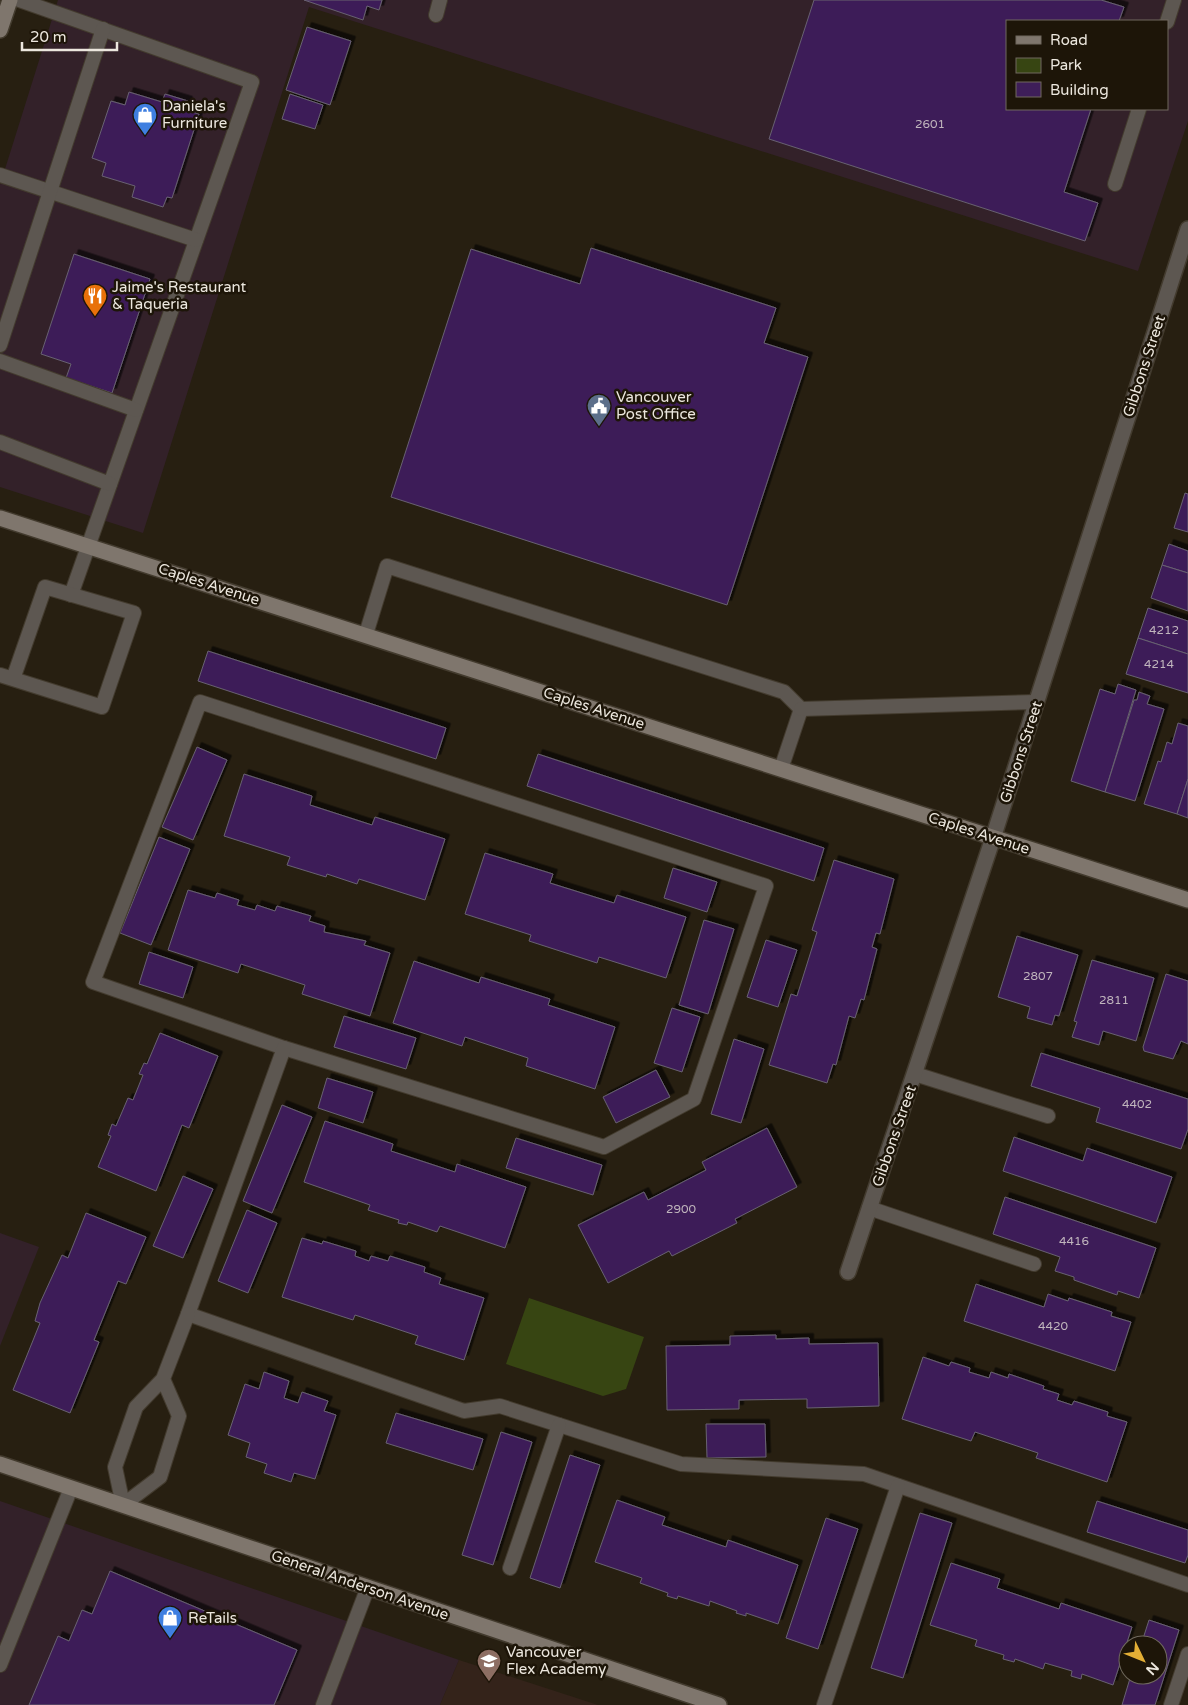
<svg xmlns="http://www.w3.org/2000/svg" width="1188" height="1705" font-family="'Varela Round',sans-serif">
<defs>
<filter id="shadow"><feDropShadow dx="4.5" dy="-4.5" stdDeviation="0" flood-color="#0009"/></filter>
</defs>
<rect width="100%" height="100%" fill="#271f11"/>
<!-- commercial -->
<g fill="#332129" fill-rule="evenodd">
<path d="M58,0H1188V121L1138,271L309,7L143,533L0,487V185ZM1007,21H1167V109H1007Z"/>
<polygon points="0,1233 39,1247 0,1346"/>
<polygon points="0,1501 459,1660 440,1705 0,1705"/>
</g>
<!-- education -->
<polygon fill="#34231a" points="459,1660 598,1705 440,1705"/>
<!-- green -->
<polygon fill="#374512" points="529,1298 644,1337 626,1389 603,1396 506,1364"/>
<!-- building -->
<g fill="#3e1e59" stroke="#686171" filter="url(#shadow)">
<polygon points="304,0 382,0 379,10 367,6 363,20"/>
<polygon points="814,0 1101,0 1124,7 1119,21 1007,21 1007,109 1091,109 1064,192 1098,203 1085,241 769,139"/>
<polygon points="307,27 351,41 330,105 286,90"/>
<polygon points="129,92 162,102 165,94 188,101 185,110 199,114 172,198 167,197 163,207 132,197 135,186 102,176 106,163 92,158 111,101 125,105"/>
<polygon points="290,94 323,105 315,129 282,119"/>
<polygon points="591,248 776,308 764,343 808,357 727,605 391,497 471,249 580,284"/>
<polygon points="74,254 150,279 112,393 66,378 71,364 41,354"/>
<polygon points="1185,493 1188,494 1188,532 1174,528"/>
<polygon points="1169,544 1188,551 1188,573 1162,565"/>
<polygon points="1162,565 1188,573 1188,611 1151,598"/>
<polygon points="1148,608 1188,621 1188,654 1138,638"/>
<polygon points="1138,638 1188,654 1188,693 1126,674"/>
<polygon points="208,651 446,728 436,759 198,681"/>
<polygon points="1118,684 1136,690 1105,792 1071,781 1100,689 1115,694"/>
<polygon points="1139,692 1150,696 1147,704 1164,709 1135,801 1105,792 1134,700 1137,700"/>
<polygon points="1178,723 1188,726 1188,779 1177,814 1144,804 1158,761 1161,762 1167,742 1172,744"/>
<polygon points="197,747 227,760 193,840 162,827"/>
<polygon points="538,754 824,848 814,881 527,786"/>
<polygon points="244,774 312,796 310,805 372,825 375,817 445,839 425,900 359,879 357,884 327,874 326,877 287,865 290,857 224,836"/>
<polygon points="1188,779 1188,818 1177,814"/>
<polygon points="159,837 190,849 151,945 120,933"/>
<polygon points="485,853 553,874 550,883 614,903 617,895 686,917 666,978 599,957 597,963 529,941 531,935 465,914"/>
<polygon points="834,860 894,879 880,934 876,933 872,947 877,949 864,1000 861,999 855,1018 849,1016 836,1065 833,1064 827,1083 769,1065 791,994 797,996 817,932 812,930"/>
<polygon points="673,868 717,882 707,912 664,898"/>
<polygon points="188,890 215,898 217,893 239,900 237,905 255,910 257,905 275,911 277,906 311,916 309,921 325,926 324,932 366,941 364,945 390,953 370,1016 302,994 305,985 241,964 238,973 168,950"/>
<polygon points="704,920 734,929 708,1014 679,1005"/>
<polygon points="1017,936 1078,955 1059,1016 1055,1015 1052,1025 1027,1018 1030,1007 998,997"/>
<polygon points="766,940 797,950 778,1007 747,997"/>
<polygon points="149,952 193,967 183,998 139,984"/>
<polygon points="1092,960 1154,978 1136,1041 1103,1031 1099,1045 1072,1037 1077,1022 1074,1021"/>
<polygon points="414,961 479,983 481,977 550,999 548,1005 615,1027 595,1089 526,1066 528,1058 465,1037 462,1046 393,1023"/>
<polygon points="1166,974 1188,981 1188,1044 1181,1041 1173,1059 1144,1051 1143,1047"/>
<polygon points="672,1008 700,1017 682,1072 654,1063"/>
<polygon points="344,1016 416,1038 406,1069 334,1047"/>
<polygon points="160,1033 218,1056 189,1128 182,1125 156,1191 98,1167 111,1136 108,1135 112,1124 116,1126 128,1098 133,1100 143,1075 139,1074 144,1063 147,1064"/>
<polygon points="734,1039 764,1049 741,1123 711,1114"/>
<polygon points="1041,1053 1188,1099 1188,1129 1181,1149 1096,1122 1100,1108 1031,1086"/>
<polygon points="656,1070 670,1097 616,1123 603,1097"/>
<polygon points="327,1078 373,1092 363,1123 318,1108"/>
<polygon points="282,1105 312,1117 272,1213 243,1201"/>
<polygon points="325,1121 393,1144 391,1151 455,1172 457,1164 526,1187 505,1248 440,1226 437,1232 408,1222 407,1225 398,1223 399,1220 368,1210 370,1205 304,1182"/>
<polygon points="767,1128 797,1187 735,1219 737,1223 672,1256 669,1251 608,1283 578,1225 644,1192 648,1200 706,1170 702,1162"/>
<polygon points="1014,1137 1083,1161 1087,1148 1172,1177 1156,1223 1003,1171"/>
<polygon points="516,1138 602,1165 593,1195 506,1168"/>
<polygon points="183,1176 213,1189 183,1258 153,1246"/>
<polygon points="1005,1197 1156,1248 1139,1298 1118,1291 1117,1295 1074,1280 1074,1277 1055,1271 1060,1257 993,1234"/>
<polygon points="247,1210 277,1223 248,1293 218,1281"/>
<polygon points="86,1213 146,1237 126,1284 118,1281 94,1340 99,1342 70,1413 13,1390 40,1323 35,1321 40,1303 62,1255 68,1258"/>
<polygon points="302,1238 322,1244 323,1241 356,1251 355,1256 369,1261 371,1256 388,1261 390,1256 425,1267 424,1272 441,1278 439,1284 484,1298 464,1360 415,1344 418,1336 355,1315 353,1320 282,1297"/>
<polygon points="976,1284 1044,1307 1048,1294 1068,1301 1069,1298 1112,1312 1111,1316 1131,1322 1115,1371 964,1321"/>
<polygon points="776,1335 776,1339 809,1338 809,1344 878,1343 879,1406 807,1408 807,1399 739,1400 739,1409 667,1410 666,1346 730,1345 730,1336"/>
<polygon points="923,1357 949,1366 951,1362 970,1368 969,1372 989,1378 991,1372 1008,1378 1009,1374 1044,1386 1043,1389 1059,1394 1057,1400 1072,1405 1074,1401 1108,1412 1107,1416 1127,1422 1107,1482 1036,1458 1038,1453 975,1432 971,1441 902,1419"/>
<polygon points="264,1372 289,1381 284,1398 298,1403 302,1392 328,1401 324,1411 336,1415 315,1479 294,1473 291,1482 264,1473 267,1464 246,1457 250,1443 228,1435 245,1384 259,1389"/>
<polygon points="396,1413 483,1439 473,1470 386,1443"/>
<polygon points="706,1424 765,1424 766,1457 707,1458"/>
<polygon points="501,1432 532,1442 493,1565 462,1555"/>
<polygon points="570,1455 600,1465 560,1588 530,1578"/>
<polygon points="617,1500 665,1517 662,1525 726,1547 728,1540 798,1565 778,1624 746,1613 746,1616 736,1613 737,1611 710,1601 709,1606 678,1596 677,1599 667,1596 668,1593 640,1583 642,1578 595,1562"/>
<polygon points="1097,1501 1188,1530 1188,1555 1185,1563 1087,1532"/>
<polygon points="920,1513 952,1523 903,1678 871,1668"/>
<polygon points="826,1518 858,1529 818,1649 786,1638"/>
<polygon points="951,1563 1000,1579 997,1588 1059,1609 1061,1603 1132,1627 1113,1685 1082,1674 1081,1679 1071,1676 1072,1671 1045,1663 1043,1669 1015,1659 1014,1662 1003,1659 1004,1655 975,1646 977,1640 930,1625"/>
<polygon points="110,1571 297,1650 274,1705 29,1705 58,1636 69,1641 82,1610 92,1614"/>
<polygon points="1149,1620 1179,1630 1155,1705 1122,1705 1131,1675 1158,1675 1158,1645 1141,1645"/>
</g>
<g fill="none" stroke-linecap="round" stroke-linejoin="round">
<defs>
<g id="lane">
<polyline points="19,0 252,82 71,595"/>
<polyline points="436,15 440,0"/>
<polyline points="1167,22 1174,0"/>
<polyline points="0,175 196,240"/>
<polyline points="1115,184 1139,109"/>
<polyline points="0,345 103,29"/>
<polyline points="0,361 136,410"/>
<polyline points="0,442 110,484"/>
<polyline points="366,634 387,566 784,692 801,709 781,769"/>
<polyline points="0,675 102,707 134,613 45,587 13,679"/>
<polygon points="200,702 766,886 694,1099 604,1147 284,1048 93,982"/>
<polyline points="801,709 1036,702"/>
<polyline points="284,1048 188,1314 464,1411 500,1406 681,1464 864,1474 1188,1585"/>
<polyline points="915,1074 1048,1116"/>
<polyline points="869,1208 1034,1264"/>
<polyline points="163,1379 179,1416 160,1477 123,1505 115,1467 136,1407 163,1379 188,1314"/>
<polyline points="510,1568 559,1425"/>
<polyline points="0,1665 71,1488"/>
<polyline points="323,1705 368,1587"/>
<polyline points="824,1705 898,1486"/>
<polyline points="1171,1705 1188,1654"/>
</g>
<polyline id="street" points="848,1272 993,838 1188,229"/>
<g id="secondary">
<polyline points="0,30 10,0"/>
<polyline points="0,518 1188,900"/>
<polyline points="0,1464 719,1705"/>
</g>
</defs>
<!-- lane casing -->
<use href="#lane" stroke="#433b2e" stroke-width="16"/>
<!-- street casing -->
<use href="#street" stroke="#433b2e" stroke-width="18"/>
<!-- secondary casing -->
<use href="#secondary" stroke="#433b2e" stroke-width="18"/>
<!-- lane -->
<use href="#lane" stroke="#5d5751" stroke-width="14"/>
<!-- street -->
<use href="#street" stroke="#5d5751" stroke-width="15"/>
<!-- secondary -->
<use href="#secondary" stroke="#7f766d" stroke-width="15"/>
</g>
<!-- icons -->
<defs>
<symbol id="shop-pin" viewBox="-11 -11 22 30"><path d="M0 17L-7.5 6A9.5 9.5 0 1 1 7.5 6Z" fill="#3f7fe0" stroke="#1d1508"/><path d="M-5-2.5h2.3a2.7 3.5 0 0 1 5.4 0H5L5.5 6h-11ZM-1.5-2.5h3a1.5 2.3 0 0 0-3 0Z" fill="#fff"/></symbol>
<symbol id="restaurant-pin" viewBox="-11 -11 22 30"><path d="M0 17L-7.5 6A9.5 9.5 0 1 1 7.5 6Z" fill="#e8710a" stroke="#1d1508"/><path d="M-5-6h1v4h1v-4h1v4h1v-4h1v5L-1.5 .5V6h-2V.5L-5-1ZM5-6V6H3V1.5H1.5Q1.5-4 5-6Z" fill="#fff"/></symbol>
<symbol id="civic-pin" viewBox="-11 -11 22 30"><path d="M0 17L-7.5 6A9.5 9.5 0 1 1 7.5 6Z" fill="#5c6f8a" stroke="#1d1508"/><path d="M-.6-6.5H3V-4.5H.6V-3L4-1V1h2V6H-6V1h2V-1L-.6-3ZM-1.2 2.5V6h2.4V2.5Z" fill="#fff"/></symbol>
<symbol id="school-pin" viewBox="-11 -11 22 30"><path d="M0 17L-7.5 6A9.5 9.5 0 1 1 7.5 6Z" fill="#8d6e63" stroke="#1d1508"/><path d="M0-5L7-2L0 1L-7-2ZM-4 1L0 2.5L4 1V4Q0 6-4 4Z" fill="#fff"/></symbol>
</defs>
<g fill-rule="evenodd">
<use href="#shop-pin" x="131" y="101" width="28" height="38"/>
<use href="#restaurant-pin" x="81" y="282" width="28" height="38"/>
<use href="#civic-pin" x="585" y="392" width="28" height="38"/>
<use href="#shop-pin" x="156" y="1604" width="28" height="38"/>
<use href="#school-pin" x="475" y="1647" width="28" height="38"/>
</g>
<g text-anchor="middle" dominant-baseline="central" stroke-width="5" stroke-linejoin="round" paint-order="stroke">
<!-- number labels -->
<g font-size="12" fill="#c0b5bd">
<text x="930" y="124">2601</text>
<text x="1164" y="630">4212</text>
<text x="1159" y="664">4214</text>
<text x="1038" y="976">2807</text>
<text x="1114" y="1000">2811</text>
<text x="1137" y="1104">4402</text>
<text x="681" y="1209">2900</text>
<text x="1074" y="1241">4416</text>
<text x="1053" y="1326">4420</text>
</g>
<!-- poi labels -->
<g font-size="15" fill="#ece7de" stroke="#1d1508" text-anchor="start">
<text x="162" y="106">Daniela's<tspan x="162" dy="17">Furniture</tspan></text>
<text x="112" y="287">Jaime's Restaurant<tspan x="112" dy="17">&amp; Taqueria</tspan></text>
<text x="616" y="397">Vancouver<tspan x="616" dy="17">Post Office</tspan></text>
<text x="188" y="1618">ReTails</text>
<text x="506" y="1652">Vancouver<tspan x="506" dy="17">Flex Academy</tspan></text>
</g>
<!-- street labels -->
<g font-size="15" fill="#ece7de" stroke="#1d1508">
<text transform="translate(1144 366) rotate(-72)">Gibbons Street</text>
<text transform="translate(209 584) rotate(18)">Caples Avenue</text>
<text transform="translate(594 708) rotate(18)">Caples Avenue</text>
<text transform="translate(1021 752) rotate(-72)">Gibbons Street</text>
<text transform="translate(979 833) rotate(18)">Caples Avenue</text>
<text transform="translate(894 1136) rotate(-71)">Gibbons Street</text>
<text transform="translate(360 1585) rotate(19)">General Anderson Avenue</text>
</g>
</g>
<!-- legend -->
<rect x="1006" y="20" width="162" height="90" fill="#1d1508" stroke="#70695e"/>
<rect x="1016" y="36" width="25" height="8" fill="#7f766d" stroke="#70695e"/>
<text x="1050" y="45" font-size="15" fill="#ece7de">Road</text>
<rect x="1016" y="58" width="25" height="15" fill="#374512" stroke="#70695e"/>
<text x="1050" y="70" font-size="15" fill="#ece7de">Park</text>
<rect x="1016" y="82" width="25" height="15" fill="#3e1e59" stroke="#70695e"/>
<text x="1050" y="95" font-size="15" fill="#ece7de">Building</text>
<!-- north arrow -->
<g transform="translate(1143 1660) rotate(133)"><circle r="24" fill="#1d1508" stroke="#70695e"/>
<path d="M0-4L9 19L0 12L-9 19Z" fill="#e3ae35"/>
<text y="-8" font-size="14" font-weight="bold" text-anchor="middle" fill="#ece7de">N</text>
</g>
<!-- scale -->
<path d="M22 42v8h95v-8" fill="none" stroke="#ece7de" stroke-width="2.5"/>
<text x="30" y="42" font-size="15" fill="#ece7de" stroke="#1d1508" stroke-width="4" paint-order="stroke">20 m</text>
</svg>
